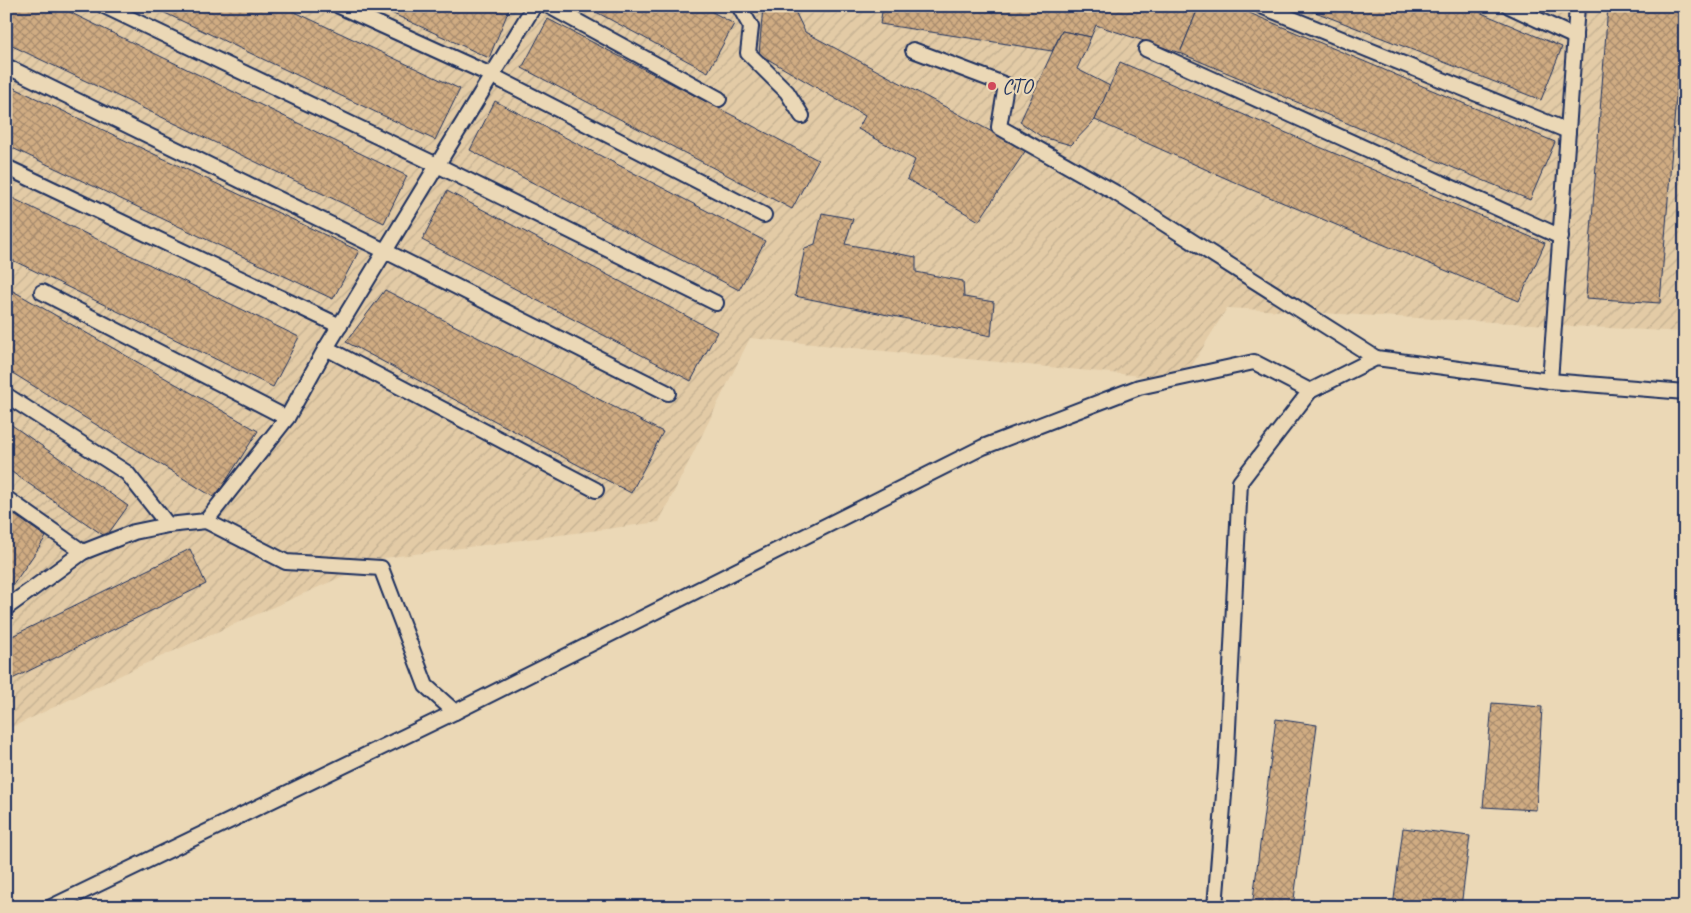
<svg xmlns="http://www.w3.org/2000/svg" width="1691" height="913" font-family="Caveat,sans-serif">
<defs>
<pattern id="industrial-furrows" width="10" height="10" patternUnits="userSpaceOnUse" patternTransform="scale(1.25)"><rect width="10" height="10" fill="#e3cba6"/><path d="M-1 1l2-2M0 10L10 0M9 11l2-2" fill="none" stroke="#c2af91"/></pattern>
<pattern id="building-cross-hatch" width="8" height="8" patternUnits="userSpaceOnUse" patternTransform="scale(1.25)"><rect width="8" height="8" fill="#d0ac82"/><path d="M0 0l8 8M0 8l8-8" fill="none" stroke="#a88c6e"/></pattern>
</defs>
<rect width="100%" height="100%" fill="#ebd8b6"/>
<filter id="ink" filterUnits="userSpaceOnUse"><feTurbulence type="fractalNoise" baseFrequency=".02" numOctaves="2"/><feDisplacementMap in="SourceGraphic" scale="10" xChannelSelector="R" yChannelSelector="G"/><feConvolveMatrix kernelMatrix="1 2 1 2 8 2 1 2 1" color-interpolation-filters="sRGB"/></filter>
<g filter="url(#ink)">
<!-- industrial -->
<polygon fill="url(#industrial-furrows)" points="6,6 1685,6 1685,332 1227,308 1183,380 750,338 659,522 384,558 142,665 6,730"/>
<!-- building -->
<g fill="url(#building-cross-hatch)" stroke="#1b2f5e">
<polygon points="6,6 57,6 407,176 384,223 6,43"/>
<polygon points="150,6 282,6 460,89 435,140"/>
<polygon points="376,6 508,6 510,7 489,58"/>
<polygon points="585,6 702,6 734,24 708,72"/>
<polygon points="763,6 797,6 795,11 805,32 1026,150 979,221 907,179 915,160 858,129 865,116 759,54"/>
<polygon points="797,6 831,6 830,12 795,11"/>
<polygon points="883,6 1199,6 1180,53 1096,25 1091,37 1062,31 1052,51 880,24"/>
<polygon points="1199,6 1233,6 1555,142 1530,200 1180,53"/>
<polygon points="1300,6 1465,6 1562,47 1541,100"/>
<polygon points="1608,6 1683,6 1660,303 1586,298"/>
<polygon points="548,19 818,160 792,209 522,68"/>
<polygon points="1062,31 1091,37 1077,69 1110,86 1095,120 1071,145 1042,137 1020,122"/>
<polygon points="1120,62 1545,243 1519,301 1250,189 1095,120"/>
<polygon points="6,84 359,251 333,299 6,145"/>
<polygon points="495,101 765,241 739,290 470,150"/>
<polygon points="447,191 717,332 691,381 422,240"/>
<polygon points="6,195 299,337 273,387 6,257"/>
<polygon points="822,213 853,219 845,244 916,257 916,272 963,281 964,297 994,302 991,336 795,296 805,248 815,244"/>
<polygon points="6,287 258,431 215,498 6,369"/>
<polygon points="385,290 663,432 631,493 346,342"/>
<polygon points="6,421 128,506 106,537 6,468"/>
<polygon points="6,509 46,537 13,585 6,580"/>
<polygon points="190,549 206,584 6,682 6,639"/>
<polygon points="1492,703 1542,707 1536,810 1483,807"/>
<polygon points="1276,719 1317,725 1293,907 1252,907"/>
<polygon points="1403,828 1470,836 1461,907 1393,907"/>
</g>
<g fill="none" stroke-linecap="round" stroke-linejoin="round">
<defs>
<g id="service">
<polyline points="104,6 437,165 716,303"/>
<polyline points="339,6 491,75 764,215"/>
<polyline points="534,6 326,348 596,490"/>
<polyline points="549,6 719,99"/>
<polyline points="739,6 751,27 748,53 787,92 802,116"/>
<polyline points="1261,6 1568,131"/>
<polyline points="1509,6 1575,37"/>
<polyline points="1146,49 1561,237"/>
<polyline points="913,50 1006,85 999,127 1116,193 1376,358"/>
<polyline points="6,66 385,251 668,393"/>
<polyline points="6,167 340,326"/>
<polyline points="42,292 287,418"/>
<polyline points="326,348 287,418 206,521 286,562 381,568 426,686 455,712 983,447 1139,387 1254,362 1310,391"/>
<polyline points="1550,381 1577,6"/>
<polyline points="6,395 127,473 168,525"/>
<polyline points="6,498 83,552"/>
<polyline points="6,608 83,552 134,532 168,525 206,521"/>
<polyline points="51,907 455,712"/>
<polyline points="1215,907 1226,769 1240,482 1310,391 1376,358 1550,381 1685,392"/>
</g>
</defs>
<!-- service casing -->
<use href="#service" stroke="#1b2f5e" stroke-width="18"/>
<!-- service -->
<use href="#service" stroke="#ebd8b6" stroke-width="14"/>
</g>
</g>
<!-- markers -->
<circle fill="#d1495b" stroke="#ebd8b6" stroke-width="2" cx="992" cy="86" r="5"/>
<g text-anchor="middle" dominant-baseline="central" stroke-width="4.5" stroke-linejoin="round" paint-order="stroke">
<!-- poi labels -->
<g font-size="21" fill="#1b2f5e" stroke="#ebd8b6" text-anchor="start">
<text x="1002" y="86">СТО</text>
</g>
</g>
<!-- margin -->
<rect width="1691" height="913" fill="none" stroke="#ebd8b6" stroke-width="25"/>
<rect x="12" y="12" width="1666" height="888" fill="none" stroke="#1b2f5e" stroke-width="2" filter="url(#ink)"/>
</svg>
